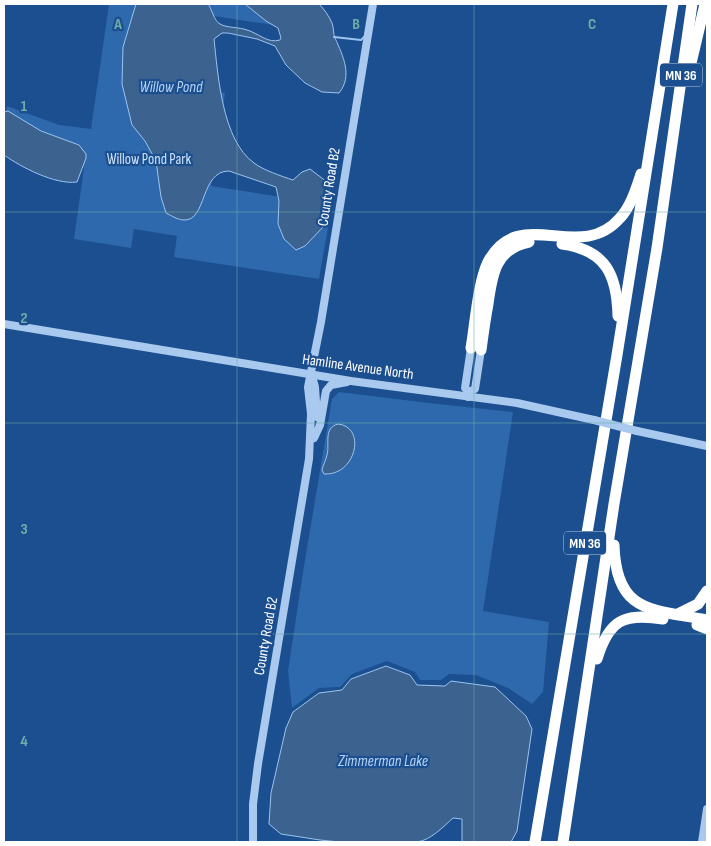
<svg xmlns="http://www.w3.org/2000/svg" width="711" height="846" font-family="'Sofia Sans Condensed',sans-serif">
<rect width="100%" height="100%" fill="#1b4f8f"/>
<!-- green -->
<g fill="#2e69ad">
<polygon points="109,4 271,4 280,26 207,15 196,89 225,93 211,186 332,205 319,279 174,257 177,236 134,229 131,248 74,239 84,168 72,158 4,121 7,106 59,125 91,129"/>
<polygon points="339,392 429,403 513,412 483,611 549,622 543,692 532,704 508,688 476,675 449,674 441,680 420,680 415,672 387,661 352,674 340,687 319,688 292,708 288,671 303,572 332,399"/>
</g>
<!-- water -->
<g fill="#3c6290" stroke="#9cc4f0">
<path d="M136,4H208C212,9 214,21 220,24C227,28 239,27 247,30C258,33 268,44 280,40L281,38L278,28L266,21L245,4H319C324,9 329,16 332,23C334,28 333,34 335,38C343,56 353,76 339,93L322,92L305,83L286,65L275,46L257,39L228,33H222L214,39C218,75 222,140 254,163C263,170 281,176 293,180L302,172L310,169L331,185L325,206L323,227L305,246L296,250L284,239L278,224L279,201L276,187L229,171C200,171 207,221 184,220C178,220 172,216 166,213L161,197L156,161L145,141L132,125L122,84L123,47Z"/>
<path d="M8,111L41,131L79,145L86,154V158L77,182C55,185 21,167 4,155V112Z"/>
<path d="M338,424C367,427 356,476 324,474L322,470C323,465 326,460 327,455C330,444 323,428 338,424Z"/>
<path d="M386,666L410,675L417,685L445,686L451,681L495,687L526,716L532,729L517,831L511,842H462V819L453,818C443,827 431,840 417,842H339L320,840L281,834L269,824L271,793L286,728L293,712L319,693L342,690L351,679Z"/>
</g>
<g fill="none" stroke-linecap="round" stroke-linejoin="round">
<!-- stream -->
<polyline stroke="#9cc4f0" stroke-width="2" points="334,37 361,40 365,36"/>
<!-- tertiary -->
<g stroke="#a9c9ee" stroke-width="8">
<polyline points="4,324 351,381 517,403 594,420"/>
<polyline points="312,376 315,387 317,417"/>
<polyline points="469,392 475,389 481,350"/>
<polyline points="468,397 469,392 465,388 471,348"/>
<polyline points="637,431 707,446"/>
<polyline points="314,438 320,425 326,391 331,385 347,382"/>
<polyline points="253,842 253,804 258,764 309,459 311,414 308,387 321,322 373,4"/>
<polyline points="702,842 707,809"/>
</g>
<!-- motorway -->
<g stroke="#fff" stroke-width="11">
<polyline points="687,80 705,4"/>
<path d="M562,244C606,250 617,275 618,316"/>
<path d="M471,348C475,326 478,282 488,262C519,203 579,265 620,218C631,206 636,189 641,174"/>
<path d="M481,350C483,335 485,320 488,304C492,275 495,249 529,242"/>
<path d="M614,545C616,614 652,609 707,620"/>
<polyline points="678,614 698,604 707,591"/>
<polyline points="697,625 707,629"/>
<path d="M597,659C609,620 623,613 663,619"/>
<polyline points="535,842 617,355 673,4"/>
<polyline points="563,842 614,504 657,248 692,4"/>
</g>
<!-- tertiary-bridge -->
<polyline stroke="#a9c9ee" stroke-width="8" points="594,420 637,431"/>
</g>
<!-- grid -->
<path fill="none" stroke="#6fada8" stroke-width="1" stroke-opacity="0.55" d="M237,4V842M474,4V842M4,212H707M4,423H707M4,634H707"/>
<g text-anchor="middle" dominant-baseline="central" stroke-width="4.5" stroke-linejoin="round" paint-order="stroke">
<!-- shield labels -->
<g fill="#1b4f8f" stroke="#bbcadd" stroke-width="1">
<rect x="660" y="63.5" width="42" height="23" rx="4"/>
<rect x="564" y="531.5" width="42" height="23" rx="4"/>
</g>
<g font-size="14" font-weight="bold" fill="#fff">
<text x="681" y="75">MN 36</text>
<text x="585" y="543">MN 36</text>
</g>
<!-- park labels -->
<g font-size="15" fill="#cfe3fa" stroke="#1b4f8f">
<text x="149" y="159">Willow Pond Park</text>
</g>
<!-- street labels -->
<g font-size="15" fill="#fff" stroke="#1b4f8f">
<text transform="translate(329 187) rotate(-81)">County Road B2</text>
<text transform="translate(358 367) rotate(8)">Hamline Avenue North</text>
<text transform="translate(266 636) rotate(-80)">County Road B2</text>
</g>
<!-- water labels -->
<g font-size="16" font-style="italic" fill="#b5d3f5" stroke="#1b4f8f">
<text x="171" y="87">Willow Pond</text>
<text x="383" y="761">Zimmerman Lake</text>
</g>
</g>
<g font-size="16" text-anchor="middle" font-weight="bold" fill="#6fada8" stroke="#1b4f8f" stroke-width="4.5" stroke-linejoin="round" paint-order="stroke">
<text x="118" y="29">A</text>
<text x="356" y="29">B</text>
<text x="592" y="29">C</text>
<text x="24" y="111">1</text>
<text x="24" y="323">2</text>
<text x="24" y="534">3</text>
<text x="24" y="746">4</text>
</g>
<!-- border -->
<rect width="711" height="846" fill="none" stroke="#ffffff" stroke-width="10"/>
</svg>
